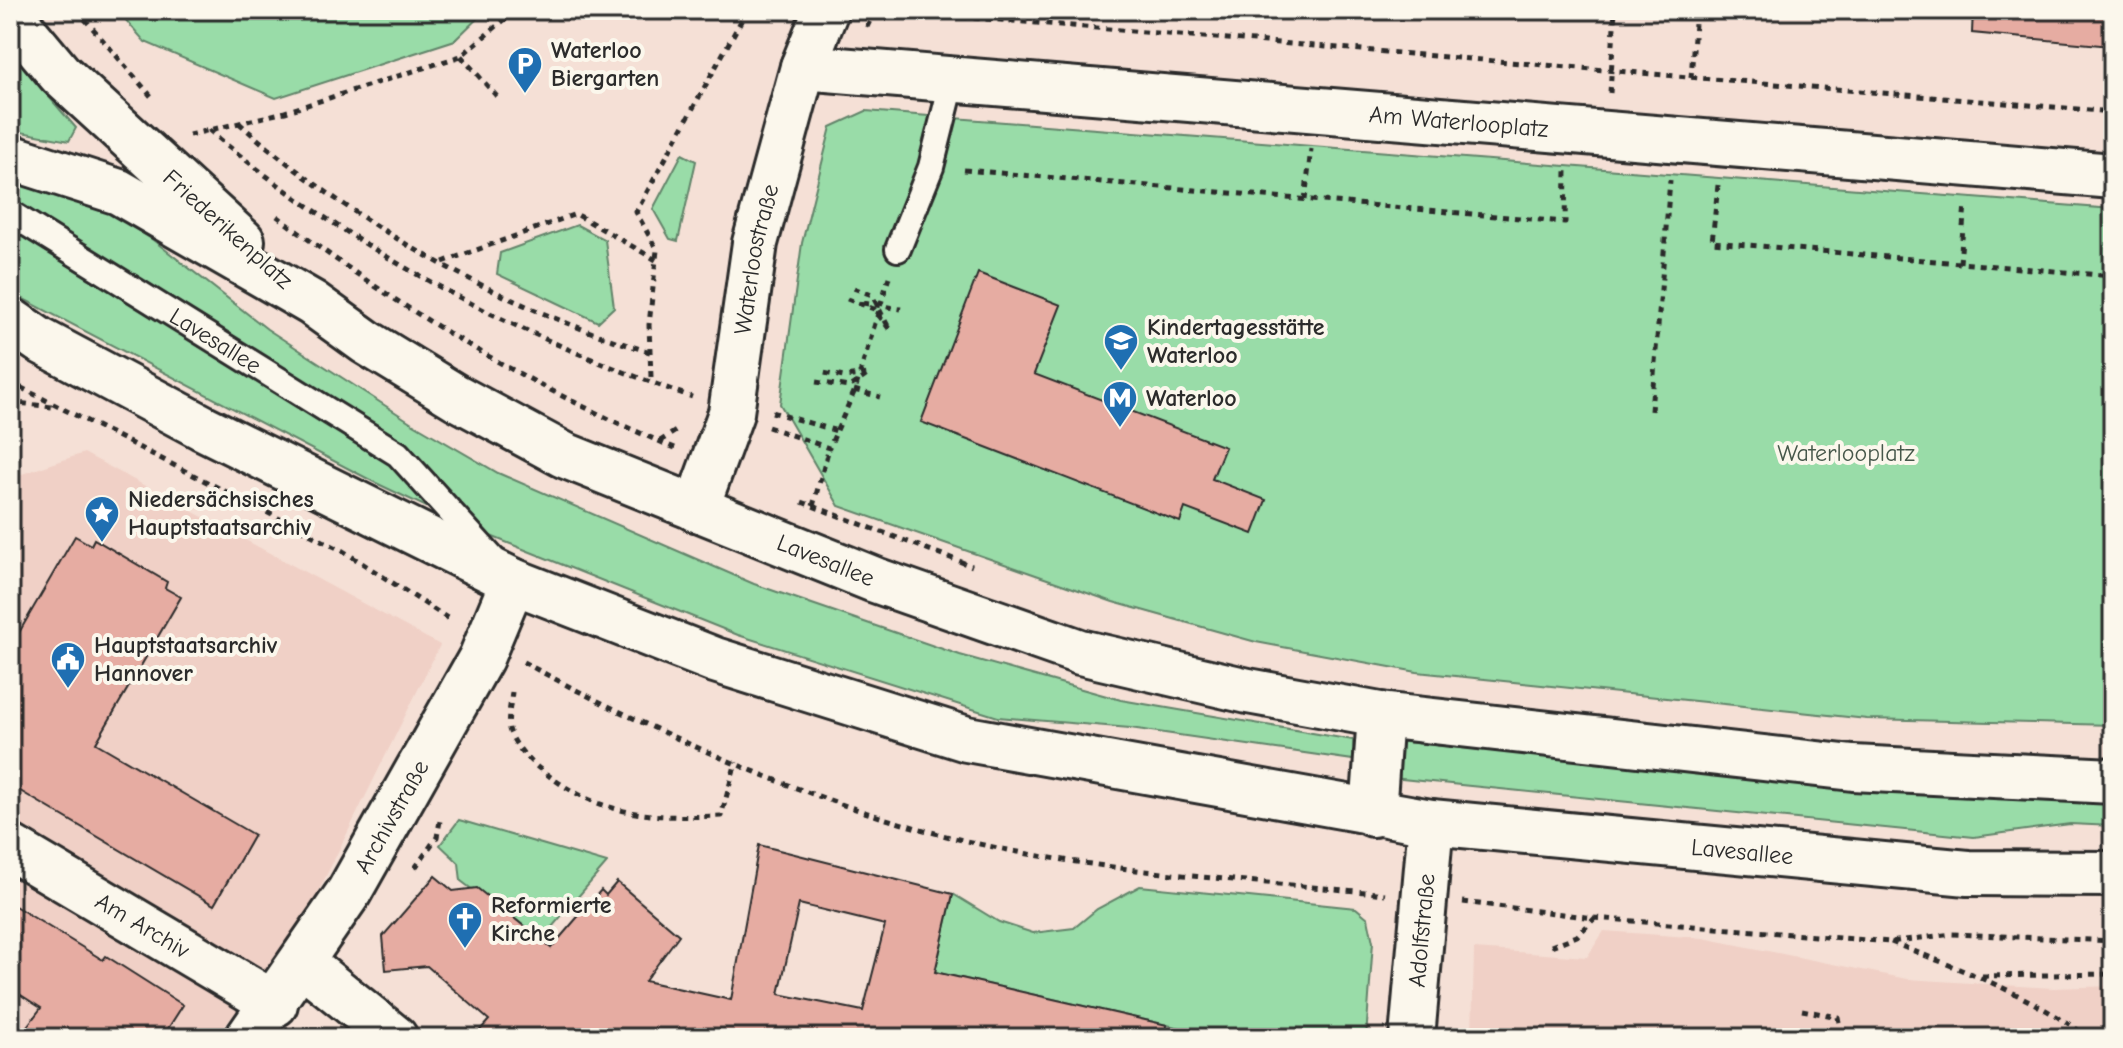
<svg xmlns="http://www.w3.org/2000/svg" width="2123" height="1048" font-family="'Comic Neue',sans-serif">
<rect width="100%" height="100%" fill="#f5e0d6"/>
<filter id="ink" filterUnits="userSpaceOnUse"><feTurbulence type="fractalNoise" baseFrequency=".0125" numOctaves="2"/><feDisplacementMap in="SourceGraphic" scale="16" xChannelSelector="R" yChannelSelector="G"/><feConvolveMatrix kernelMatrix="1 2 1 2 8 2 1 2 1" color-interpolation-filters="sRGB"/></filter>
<g filter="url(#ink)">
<!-- built -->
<g fill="#f0d0c6">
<polygon points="84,453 440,645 297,935 215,1038 10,1038 10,478"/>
<polygon points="1604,931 1703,938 1907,979 2053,988 2113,986 2113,1038 1472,1038 1474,949 1587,957"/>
</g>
<!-- green -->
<g fill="#99dca8" stroke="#62846a" stroke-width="2">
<polygon points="117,10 486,10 455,40 276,98 145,42"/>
<polygon points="10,52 76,128 69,141 10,130"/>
<polygon points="866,111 2113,209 2113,725 1867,719 1417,672 1256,642 1113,602 839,506 780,404 802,243 831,127"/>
<polygon points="682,154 696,161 678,241 670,239 653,209"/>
<polygon points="17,180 102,208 153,240 267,329 412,423 498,473 754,584 960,655 1121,700 1353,740 1353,760 1130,728 998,717 738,635 473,529 376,483 10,292 10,191"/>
<polygon points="577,225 605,240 614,307 598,322 497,274 500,253"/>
<polygon points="1386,740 1771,780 2113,797 2113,826 2070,824 1974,837 1421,781 1383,777"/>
<polygon points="459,820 607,863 540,941 461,881 459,863 440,845"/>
<polygon points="1140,886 1356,908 1368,918 1373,942 1366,1038 1224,1038 935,972 953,894 999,922 1033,933 1074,928 1097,909"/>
</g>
<!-- building -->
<g fill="#e6aca2" stroke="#2b2b2b" stroke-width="2" fill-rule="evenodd">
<polygon points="1973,10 2113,10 2113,42 2111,46 1972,33"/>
<polygon points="978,273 1061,305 1034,374 1225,447 1212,479 1266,500 1253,534 1185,508 1180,522 921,422"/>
<polygon points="75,536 91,545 94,539 167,582 165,588 181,597 96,743 254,835 214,905 10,785 10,648"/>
<path d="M759,845L953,894L935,972L1167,1025L1165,1038H473L489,1020L427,966L386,970L383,936L435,876L453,891L477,888L551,948L601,890L606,895L617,882L679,935L645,981L731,1000ZM799,904L885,925L863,1011L779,994Z"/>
<polygon points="10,903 103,960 106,956 183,1005 162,1038 18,1038 41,1008 10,988"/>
</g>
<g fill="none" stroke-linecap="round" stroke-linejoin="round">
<defs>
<g id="service">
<path id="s1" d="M10,213L398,454L493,559"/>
<polyline points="898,249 931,167 953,79"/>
</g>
<g id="minor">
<path id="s2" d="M803,67L2113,176"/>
<path id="s3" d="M696,509L731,413L755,243L803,67L826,10"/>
<path id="s4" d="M10,847L275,1004"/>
<polyline points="302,963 395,1038"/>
<path id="s5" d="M248,1038L349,892L481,658L513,581"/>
<path id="s6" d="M1412,1038L1431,822"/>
</g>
<polyline id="tertiary" points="1373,814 1380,715"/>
<g id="secondary">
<polyline points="10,14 60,74 242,241"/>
<path id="s7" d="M10,157L119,192L312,303L366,342L456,397L564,455L875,580L1080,652L1248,691L1380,715L1853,768L2113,781"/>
<path id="s8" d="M10,320L39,340L202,427L513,581L715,660L967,739L1431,822L1968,873L2113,874"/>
</g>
</defs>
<!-- service casing -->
<use href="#service" stroke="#2b2b2b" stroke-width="30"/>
<!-- minor casing -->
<use href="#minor" stroke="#2b2b2b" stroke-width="50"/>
<!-- tertiary casing -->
<use href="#tertiary" stroke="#2b2b2b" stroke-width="50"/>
<!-- secondary casing -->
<use href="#secondary" stroke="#2b2b2b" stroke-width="50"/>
<!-- path -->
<g stroke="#2b2b2b" stroke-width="5" stroke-dasharray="6 6" stroke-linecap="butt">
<polyline points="77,10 151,96"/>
<polyline points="878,10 2113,112"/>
<polyline points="867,27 875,10"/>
<polyline points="461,56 499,99"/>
<polyline points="1691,78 1696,10"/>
<polyline points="1610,93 1615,10"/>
<path d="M239,123C356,226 501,307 650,352"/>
<path d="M209,130C352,251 516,336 692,397"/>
<polyline points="189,135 285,112 461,56 516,10"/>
<polyline points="964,170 1565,222 1566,171"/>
<polyline points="1718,185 1712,242 2113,276"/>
<polyline points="1305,200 1311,149"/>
<path d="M277,216C399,309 533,389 675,448"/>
<polyline points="443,262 576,214 656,260"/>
<polyline points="1960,263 1965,204"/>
<polyline points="847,299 874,309 890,330 872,295 851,287"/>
<polyline points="863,303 901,309"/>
<polyline points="651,377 649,325 657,250 636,212 747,10"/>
<polyline points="10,382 343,551 452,621"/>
<polyline points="816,382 849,387 869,374 844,377 819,372"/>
<polyline points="854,390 880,397"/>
<polyline points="10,402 52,407"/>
<polyline points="1651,411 1670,180"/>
<polyline points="772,412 837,431"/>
<polyline points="768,427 829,448 855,390 889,277"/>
<polyline points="660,441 679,429"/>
<polyline points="802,502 972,566"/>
<polyline points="813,506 829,448"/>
<path d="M523,662C669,741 850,820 1013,851C1135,875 1262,881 1385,894"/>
<path d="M512,692C511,702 507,719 509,729C514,746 531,763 544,772C602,817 651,818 721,816L736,762"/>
<polyline points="415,868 437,837 440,821"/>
<polyline points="1463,902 1595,918 1890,942 1952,934 2113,941"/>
<path d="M1891,942C1959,969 2030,994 2089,1038"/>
<polyline points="1551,946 1577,936 1595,918"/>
<polyline points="1982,976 2113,974"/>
<polyline points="1802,1010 1838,1017 1842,1038"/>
<polyline points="1750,1038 1751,1036"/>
</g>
<!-- service -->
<use href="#service" stroke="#fbf7ec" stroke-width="24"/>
<!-- minor -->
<use href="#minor" stroke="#fbf7ec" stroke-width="44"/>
<!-- tertiary -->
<use href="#tertiary" stroke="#fbf7ec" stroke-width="44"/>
<!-- secondary -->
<use href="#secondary" stroke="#fbf7ec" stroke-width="44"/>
</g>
</g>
<!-- icons -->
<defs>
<symbol id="parking-pin" viewBox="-11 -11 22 30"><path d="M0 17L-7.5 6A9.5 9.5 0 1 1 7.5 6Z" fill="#1f6fb2" stroke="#fbf7ec"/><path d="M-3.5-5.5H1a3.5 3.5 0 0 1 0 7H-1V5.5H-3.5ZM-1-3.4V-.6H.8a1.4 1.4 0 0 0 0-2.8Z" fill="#fff"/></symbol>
<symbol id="school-pin" viewBox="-11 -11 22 30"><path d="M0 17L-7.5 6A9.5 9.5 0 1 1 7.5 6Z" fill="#1f6fb2" stroke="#fbf7ec"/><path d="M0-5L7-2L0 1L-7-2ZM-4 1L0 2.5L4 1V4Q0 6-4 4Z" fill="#fff"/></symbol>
<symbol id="metro-pin" viewBox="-11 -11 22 30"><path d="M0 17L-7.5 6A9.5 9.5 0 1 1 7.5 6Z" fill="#1f6fb2" stroke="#fbf7ec"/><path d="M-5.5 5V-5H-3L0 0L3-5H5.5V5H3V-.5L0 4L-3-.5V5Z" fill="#fff"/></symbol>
<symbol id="sight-pin" viewBox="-11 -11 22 30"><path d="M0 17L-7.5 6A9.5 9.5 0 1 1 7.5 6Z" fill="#1f6fb2" stroke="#fbf7ec"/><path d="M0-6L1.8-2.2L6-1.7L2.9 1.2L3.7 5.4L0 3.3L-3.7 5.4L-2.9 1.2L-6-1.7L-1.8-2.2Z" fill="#fff"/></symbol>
<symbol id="civic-pin" viewBox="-11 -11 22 30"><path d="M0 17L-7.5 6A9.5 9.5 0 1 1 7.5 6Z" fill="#1f6fb2" stroke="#fbf7ec"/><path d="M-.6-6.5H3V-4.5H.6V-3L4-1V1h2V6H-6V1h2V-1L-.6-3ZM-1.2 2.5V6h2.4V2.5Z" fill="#fff"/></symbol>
<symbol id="church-pin" viewBox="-11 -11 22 30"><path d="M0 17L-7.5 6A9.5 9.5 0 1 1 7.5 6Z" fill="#1f6fb2" stroke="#fbf7ec"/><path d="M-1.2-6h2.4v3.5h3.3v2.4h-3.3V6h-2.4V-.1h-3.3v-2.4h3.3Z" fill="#fff"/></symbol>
</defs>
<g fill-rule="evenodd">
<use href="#parking-pin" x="505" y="44" width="40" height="54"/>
<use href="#school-pin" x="1101" y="321" width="40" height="54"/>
<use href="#metro-pin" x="1100" y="378" width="40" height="54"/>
<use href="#sight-pin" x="82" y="493" width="40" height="54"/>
<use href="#civic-pin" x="48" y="639" width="40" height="54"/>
<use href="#church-pin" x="445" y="899" width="40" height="54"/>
</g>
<g text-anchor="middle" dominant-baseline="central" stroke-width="8" stroke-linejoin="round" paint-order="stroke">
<!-- poi labels -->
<g font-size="24" font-weight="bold" fill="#2b2b2b" stroke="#fbf7ec" text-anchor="start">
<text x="551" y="50">Waterloo<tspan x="551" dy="28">Biergarten</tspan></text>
<text x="1147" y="327">Kindertagesstätte<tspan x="1147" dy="28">Waterloo</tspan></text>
<text x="1146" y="398">Waterloo</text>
<text x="128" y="499">Niedersächsisches<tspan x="128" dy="28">Hauptstaatsarchiv</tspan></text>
<text x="94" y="645">Hauptstaatsarchiv<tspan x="94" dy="28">Hannover</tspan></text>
<text x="491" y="905">Reformierte<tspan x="491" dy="28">Kirche</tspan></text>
</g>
<!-- street labels -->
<g font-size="24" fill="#2b2b2b" stroke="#fbf7ec">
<text stroke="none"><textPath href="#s2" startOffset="658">Am Waterlooplatz</textPath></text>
<text transform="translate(228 229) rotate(42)">Friederikenplatz</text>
<text stroke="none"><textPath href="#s3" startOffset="258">Waterloostraße</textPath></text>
<text stroke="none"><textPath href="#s1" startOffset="242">Lavesallee</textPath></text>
<text stroke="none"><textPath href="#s7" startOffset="914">Lavesallee</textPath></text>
<text stroke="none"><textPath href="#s5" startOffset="264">Archivstraße</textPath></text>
<text stroke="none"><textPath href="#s8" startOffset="1832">Lavesallee</textPath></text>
<text stroke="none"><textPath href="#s4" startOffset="154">Am Archiv</textPath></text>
<text stroke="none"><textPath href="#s6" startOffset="108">Adolfstraße</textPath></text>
</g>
<!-- park labels -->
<g font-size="24" fill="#46574a" stroke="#fbf7ec">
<text x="1846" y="453">Waterlooplatz</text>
</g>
</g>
<!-- margin -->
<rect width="2123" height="1048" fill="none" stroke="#fbf7ec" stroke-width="40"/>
<rect x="20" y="20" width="2083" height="1008" fill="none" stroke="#2b2b2b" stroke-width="3" filter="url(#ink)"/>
</svg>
